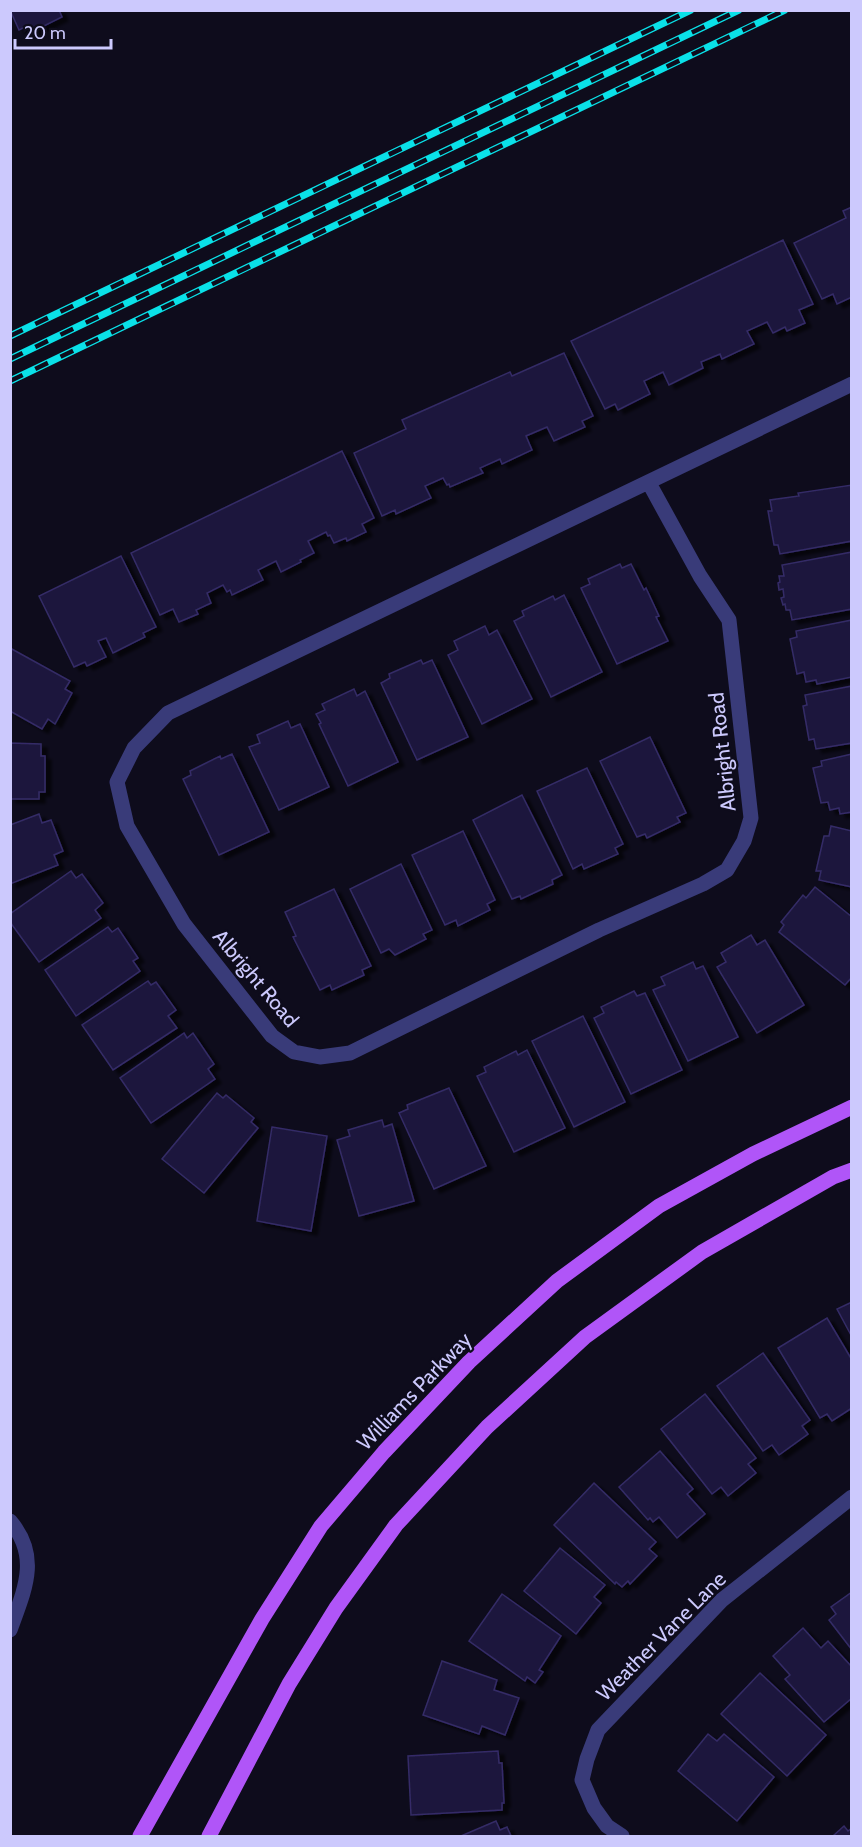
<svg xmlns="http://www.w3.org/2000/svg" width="862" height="1847" font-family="Cabin,sans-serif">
<defs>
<filter id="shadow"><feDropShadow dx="6" dy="4" stdDeviation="1.5" flood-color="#0009"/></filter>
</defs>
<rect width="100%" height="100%" fill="#0e0c1c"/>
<!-- building -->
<g fill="#1e193c" stroke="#342c67" stroke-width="1.5" filter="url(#shadow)">
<polygon points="10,10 59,10 62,17 32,32 29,25 19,30"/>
<polygon points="852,207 852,297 837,304 833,294 822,299 794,243 846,218 843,211"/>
<polygon points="783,240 813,304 799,310 805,323 787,331 785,327 773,333 767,322 747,331 754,344 722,359 720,354 701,362 703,368 669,385 663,372 644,381 650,394 618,410 615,404 605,409 571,341"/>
<polygon points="564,353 593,416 582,421 585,427 554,441 547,427 526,436 532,450 502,464 500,459 480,468 483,473 450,487 449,484 447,485 443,478 425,486 431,498 396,514 395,510 382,516 354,453 406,429 402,420 510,372 512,376"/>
<polygon points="342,451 374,518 362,524 366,532 347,541 346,538 334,543 330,535 328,536 326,532 308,541 314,553 300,560 301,562 281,572 276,561 258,570 263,580 232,595 230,590 227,592 223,585 207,593 211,603 196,610 198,614 179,622 173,609 160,615 131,553"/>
<polygon points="852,485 852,541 780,554 778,545 774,545 768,511 772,511 770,500 799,496 798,493"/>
<polygon points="852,552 852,609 792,620 790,610 786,610 785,604 783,605 781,598 784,597 783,589 779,590 778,583 780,582 779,576 784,576 782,565"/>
<polygon points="121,556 156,627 143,633 145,637 113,653 106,638 98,641 106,657 87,666 85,662 74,667 39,596"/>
<polygon points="620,564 622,568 631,564 644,590 646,588 659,616 656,617 668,641 617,664 581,588 590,584 588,579"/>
<polygon points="564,595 602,672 551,697 514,621 524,616 522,611 553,596 555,600"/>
<polygon points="852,620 852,677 817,684 816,680 806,682 804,672 797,674 790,639 797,637 796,631"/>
<polygon points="485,626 489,635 497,630 532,699 482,724 448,655 458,650 454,641"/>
<polygon points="10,648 70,681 65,689 72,693 55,724 48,719 42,729 10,711"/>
<polygon points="421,660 423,664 432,660 468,737 417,760 381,683 390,678 389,674"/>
<polygon points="852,686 852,743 816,749 814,739 809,740 803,706 807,705 805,695"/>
<polygon points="354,689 357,696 365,691 398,762 348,786 319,724 321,723 316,714 325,710 322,704"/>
<polygon points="288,721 291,728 300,724 329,787 279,810 249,747 260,743 257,735"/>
<polygon points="650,737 686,813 677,817 680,822 647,838 645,834 637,837 600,761"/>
<polygon points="10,743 41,744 41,756 45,756 45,792 39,792 39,799 10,799"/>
<polygon points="232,754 269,832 219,855 183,779 191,775 190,771 220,756 221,759"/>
<polygon points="852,754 852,812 840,814 839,808 830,810 828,802 821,803 813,768 822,766 821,761"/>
<polygon points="587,768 623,844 615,848 618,854 584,869 582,864 573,869 537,791"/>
<polygon points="522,795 562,875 552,880 553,884 521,899 520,896 512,899 473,820"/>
<polygon points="39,814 42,823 51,820 63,851 54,855 58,865 10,884 10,825"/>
<polygon points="831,826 852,831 852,887 819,880 821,871 816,871 824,836 829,836"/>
<polygon points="463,831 495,900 487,904 490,910 458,926 456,920 445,925 412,855"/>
<polygon points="401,864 432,930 423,934 426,939 395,955 389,949 381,953 350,889"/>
<polygon points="71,871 76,878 82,874 103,903 95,910 101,918 39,962 10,922 10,914"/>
<polygon points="815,887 852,917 852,977 845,985 779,932 784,925 781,922 803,895 806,898"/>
<polygon points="334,889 371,966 362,970 364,975 332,990 330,985 320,990 293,937 296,936 285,912"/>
<polygon points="108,927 112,932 118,928 138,958 133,961 140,971 76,1016 45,970"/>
<polygon points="751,935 757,945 765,940 804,1005 757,1033 717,967 726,962 721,953"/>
<polygon points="693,962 696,969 703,966 738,1037 688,1061 653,990 665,985 661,977"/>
<polygon points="148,981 151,985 156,982 176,1010 168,1016 177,1028 113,1070 82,1025"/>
<polygon points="634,991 637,996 645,993 682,1070 631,1094 594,1018 604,1013 601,1007"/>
<polygon points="583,1016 625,1102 574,1127 532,1041"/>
<polygon points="184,1033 187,1038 193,1033 214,1064 208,1069 215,1079 151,1123 120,1078"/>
<polygon points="527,1050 565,1128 514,1152 477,1076 486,1072 484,1067 516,1051 518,1055"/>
<polygon points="449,1088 486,1166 434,1189 399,1113 408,1109 407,1105"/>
<polygon points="217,1093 223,1098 226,1095 254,1118 251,1122 258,1128 204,1193 162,1159"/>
<polygon points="382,1120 384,1127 392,1124 414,1201 359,1216 337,1140 350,1136 348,1130"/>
<polygon points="272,1127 327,1136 311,1231 257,1221"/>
<polygon points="852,1302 852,1337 837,1309"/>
<polygon points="827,1318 852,1360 852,1408 832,1421 827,1414 820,1418 778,1348"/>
<polygon points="763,1353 810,1420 802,1426 808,1434 779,1455 772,1445 763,1451 717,1386"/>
<polygon points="705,1394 756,1458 748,1464 756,1473 728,1496 721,1487 712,1494 661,1429"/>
<polygon points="660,1451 693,1489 687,1494 705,1514 677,1538 659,1517 653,1522 650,1518 648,1520 619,1487"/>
<polygon points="594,1483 656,1542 649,1549 657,1556 630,1584 628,1581 622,1587 616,1582 615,1584 554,1525"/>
<polygon points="560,1548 605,1585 594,1597 601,1603 576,1634 524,1591"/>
<polygon points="852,1592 852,1650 829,1620 836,1614 831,1607"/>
<polygon points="502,1594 561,1636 539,1670 543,1672 535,1683 527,1677 525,1681 469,1641"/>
<polygon points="803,1628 821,1648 828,1641 852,1667 852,1698 824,1722 785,1679 790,1675 773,1656"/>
<polygon points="442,1661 497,1680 494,1690 519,1698 505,1735 482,1726 479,1734 423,1715"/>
<polygon points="760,1673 826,1735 787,1776 721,1714"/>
<polygon points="708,1734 717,1741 724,1734 774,1777 737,1821 678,1771"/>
<polygon points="498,1751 499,1763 502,1763 504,1803 502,1803 502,1810 411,1815 408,1756"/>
<polygon points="496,1821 500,1830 507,1827 511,1836 461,1836"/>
<polygon points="844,1826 848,1831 852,1828 852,1836 833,1836"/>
</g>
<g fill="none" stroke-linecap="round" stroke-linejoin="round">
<!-- minor -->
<g stroke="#393b79" stroke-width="15">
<polyline points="649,483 700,576 729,620 751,818 744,841 727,870 703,884 599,930 350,1053 320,1057 294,1052 272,1036 184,924 127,826 117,782 134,748 168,713 852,384"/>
<path d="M10,1521C41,1557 24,1591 10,1630"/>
<polyline points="622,1836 607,1826 594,1808 582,1780 587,1759 598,1730 722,1600 852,1497"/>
</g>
<!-- major -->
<g stroke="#b055f8" stroke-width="15">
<polyline points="140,1836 262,1619 321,1526 384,1452 469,1362 557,1281 659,1206 753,1154 852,1107"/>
<polyline points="209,1836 289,1684 336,1608 396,1525 487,1427 585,1337 702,1252 833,1177 852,1170"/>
</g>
<defs>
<g id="rail">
<polyline points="10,336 691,10"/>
<polyline points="10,359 739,10"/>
<polyline points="10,381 785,10"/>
</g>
</defs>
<!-- rail casing -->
<use href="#rail" stroke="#0ae1e8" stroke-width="7"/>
<!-- rail -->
<use href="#rail" stroke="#0e0c1c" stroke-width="4.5" stroke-dasharray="14" stroke-linecap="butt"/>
</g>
<g text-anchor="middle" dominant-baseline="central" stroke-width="4.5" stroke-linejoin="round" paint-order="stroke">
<!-- street labels -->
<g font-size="21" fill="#ccc9fd" stroke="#0e0c1c">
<text transform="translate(722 752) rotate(-96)">Albright Road</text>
<text transform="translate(256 978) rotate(50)">Albright Road</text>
<text transform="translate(414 1391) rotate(-46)">Williams Parkway</text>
<text transform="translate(661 1636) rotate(-45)">Weather Vane Lane</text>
</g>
</g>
<!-- border -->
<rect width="862" height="1847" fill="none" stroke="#ccc9fd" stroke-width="24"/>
<!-- scale -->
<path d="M15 39v9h96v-9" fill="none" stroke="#ccc9fd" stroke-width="3"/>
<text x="24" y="39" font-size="18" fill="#ccc9fd" stroke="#0e0c1c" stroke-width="4.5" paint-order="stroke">20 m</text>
</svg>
